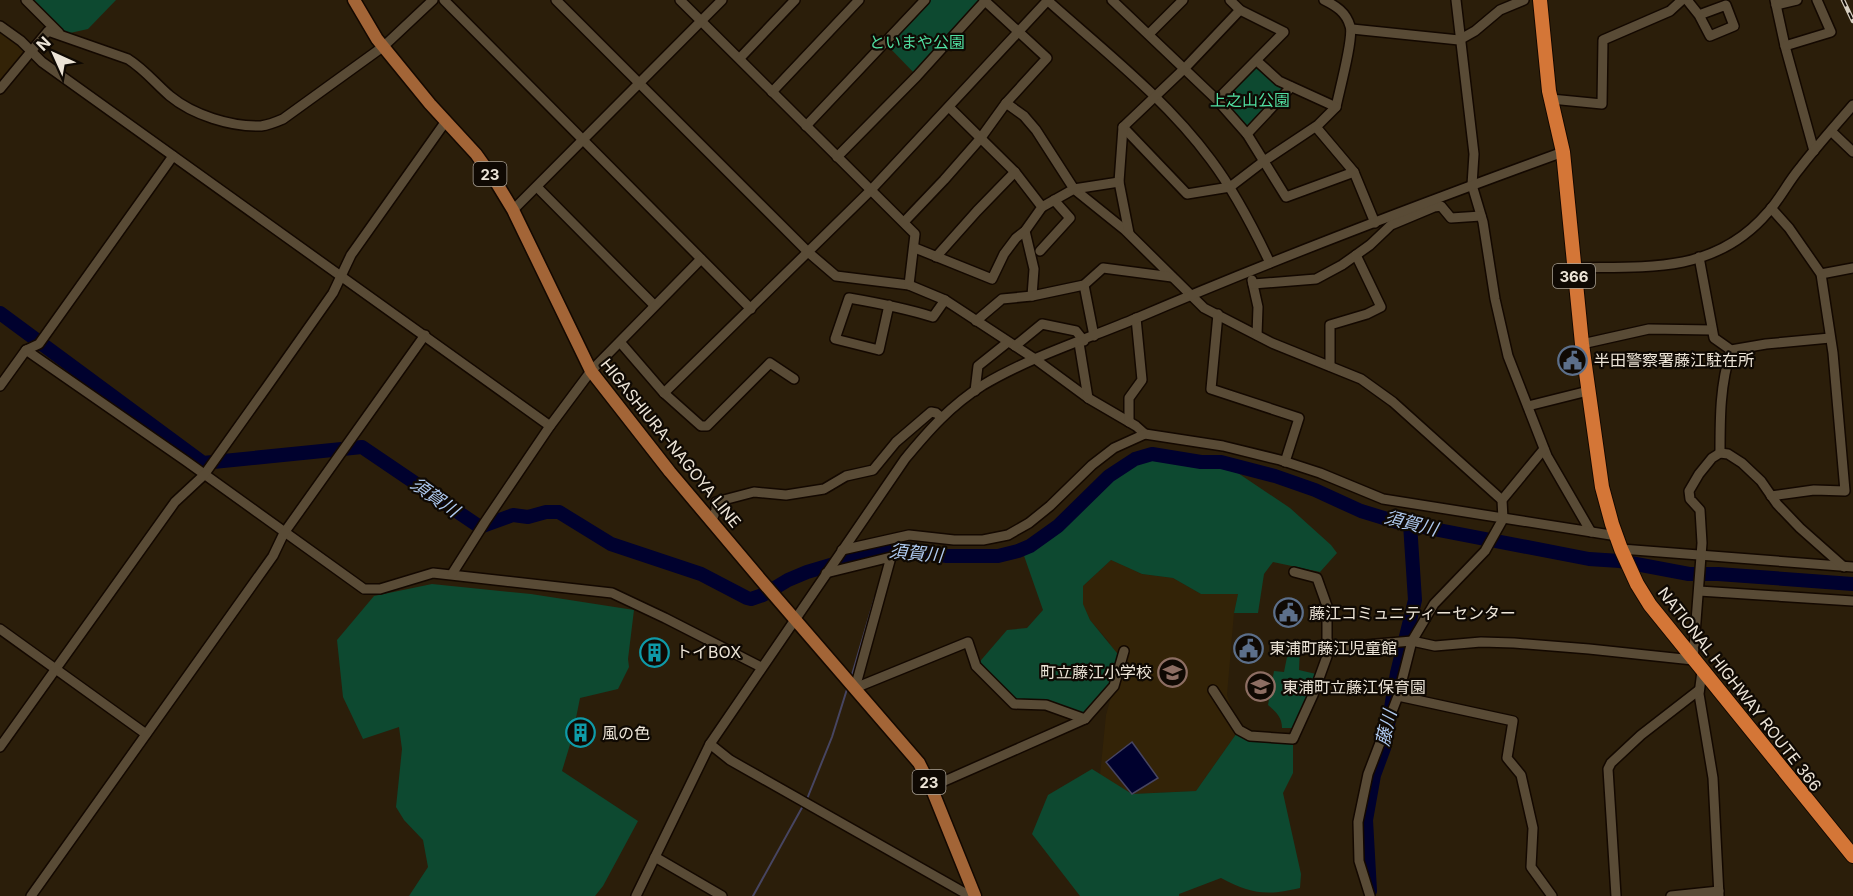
<svg xmlns="http://www.w3.org/2000/svg" width="1853" height="896" font-family="Inter,'Noto Sans JP',sans-serif">
<rect width="100%" height="100%" fill="#2b1e0a"/>
<!-- built -->
<g fill="#332307">
<polygon points="0,29 31,51 12,66 0,82"/>
<polygon points="1111,560 1142,574 1173,578 1201,594 1238,594 1234,613 1227,695 1239,730 1196,791 1132,794 1100,775 1106,715 1114,686 1110,643 1090,620 1083,605 1083,586"/>
</g>
<!-- green -->
<g fill="#0d4930">
<polygon points="28,0 116,0 88,29 61,35"/>
<polygon points="925,0 984,0 917,76 885,43"/>
<polygon points="1256,66 1285,87 1249,128 1246,127 1224,99"/>
<polygon points="1153,454 1223,463 1290,508 1331,545 1337,553 1320,572 1273,562 1264,574 1258,613 1234,613 1238,594 1201,594 1173,578 1142,574 1111,560 1083,586 1083,604 1090,620 1121,658 1114,686 1085,719 1046,705 1015,704 976,666 1007,630 1027,628 1043,610 1022,550 1048,533 1073,512 1108,477"/>
<polygon points="432,584 531,594 634,610 628,659 629,667 618,689 580,698 572,738 562,771 638,821 603,886 595,896 409,896 428,867 423,840 404,820 396,807 402,749 399,727 363,739 343,697 337,640 374,596"/>
<path d="M1300,646L1299,670L1316,674L1293,728H1282C1282,717 1276,712 1268,705L1274,671L1284,672L1288,652Z"/>
<path d="M1239,730L1293,739V773L1283,793L1301,874L1300,888C1266,896 1251,894 1221,878L1179,894V896H1080L1032,834L1048,795L1092,769L1132,794L1196,791Z"/>
</g>
<!-- water -->
<polygon fill="#00012e" stroke="#474561" stroke-width="1.5" points="1132,742 1158,778 1132,794 1106,762"/>
<g fill="none" stroke-linecap="round" stroke-linejoin="round">
<!-- stream -->
<g stroke="#474561" stroke-width="2">
<polyline points="894,557 900,548"/>
<polyline points="851,678 875,597"/>
<polyline points="807,799 832,737 848,686"/>
<polyline points="753,896 804,804"/>
</g>
<!-- river -->
<g stroke="#00012e" stroke-width="14">
<polyline points="0,313 203,463 362,447 480,527 513,515 528,517 546,512 559,512 611,544 701,574 747,598 751,599 763,595 788,580 807,572 888,548 900,548 947,556 998,556 1018,551 1030,546 1058,526 1109,476 1135,459 1152,454 1201,462 1221,462 1275,476 1315,490 1361,511 1397,522 1589,559 1620,561 1689,574 1718,574 1853,584"/>
<polyline points="1370,891 1366,820 1374,775 1384,748 1397,673 1415,600 1410,524"/>
</g>
<defs>
<g id="minor">
<polyline points="26,0 59,33"/>
<polyline points="444,0 751,309"/>
<polyline points="556,0 808,252 836,276 909,285 945,300 1035,359 1088,398 1136,426 1145,434"/>
<polyline points="680,0 915,234 909,285"/>
<path d="M1047,0C1103,50 1166,99 1211,160C1235,192 1253,227 1270,263"/>
<polyline points="1112,0 1217,100 1247,134 1286,197 1354,172"/>
<polyline points="1456,0 1474,154 1472,185 1483,222 1495,299 1508,356 1547,456 1591,532"/>
<polyline points="1687,0 1699,15 1710,36 1734,26 1726,5 1699,15"/>
<polyline points="1775,0 1785,46 1814,151"/>
<polyline points="1776,5 1797,0"/>
<path d="M1240,10L1185,68L1123,127L1187,194L1230,187L1264,161L1318,125L1336,107C1339,92 1354,37 1350,26C1346,12 1336,6 1324,0"/>
<polyline points="0,26 21,41 42,62 550,426"/>
<polyline points="1352,29 1459,40 1475,31 1500,10 1524,0"/>
<polyline points="1149,34 1183,0"/>
<polyline points="1785,46 1831,32 1817,0"/>
<polyline points="740,58 795,0"/>
<polyline points="1257,61 1279,81 1336,107"/>
<path d="M0,89L48,31L128,59C144,69 156,84 170,96C193,115 231,127 261,126C268,125 276,122 283,119L384,46L433,0"/>
<polyline points="772,92 859,0"/>
<polyline points="1551,99 1602,104 1603,40 1670,11 1682,0"/>
<polyline points="1217,100 1284,32 1240,10 1230,0"/>
<polyline points="1006,103 1024,116 1036,130 1074,189 1125,230 1204,308 1272,343 1361,379 1393,402 1502,500"/>
<polyline points="806,126 925,0"/>
<polyline points="1123,127 1119,182 1129,233"/>
<polyline points="1316,127 1354,172 1375,223"/>
<polyline points="1831,131 1853,152"/>
<polyline points="1247,134 1291,87"/>
<polyline points="837,157 917,76 985,1"/>
<polyline points="537,187 654,305"/>
<polyline points="1042,207 1074,189 1119,182"/>
<polyline points="1771,208 1789,228 1821,274 1833,353 1845,491 1814,490 1771,496"/>
<polyline points="513,210 722,0"/>
<polyline points="904,222 944,180 980,139 1006,103 1047,58 984,0"/>
<polyline points="1025,231 1034,269 1032,296"/>
<polyline points="915,248 992,279 1004,254 1016,238 1025,231 1042,207 1015,172 949,107"/>
<polyline points="1040,251 1070,218 1054,200"/>
<polyline points="936,257 977,211 1015,172"/>
<polyline points="1699,257 1714,338 1731,350 1766,344 1830,338"/>
<path d="M1573,268C1609,267 1647,269 1683,262C1716,255 1746,238 1768,212C1780,199 1788,182 1800,168C1817,146 1835,126 1853,105"/>
<polyline points="1821,274 1853,268"/>
<polyline points="1252,280 1258,307 1257,335"/>
<polyline points="1253,284 1316,279 1342,265 1370,245 1391,225 1434,207 1441,206 1451,218 1481,216"/>
<polyline points="1084,285 1094,336"/>
<path d="M889,305L879,350L835,339L849,298C878,303 905,308 933,317L945,300"/>
<polyline points="1218,314 1211,389 1299,418 1285,462"/>
<polyline points="976,321 1002,299 1032,296 1084,285 1103,268 1172,277"/>
<polyline points="620,342 664,393 701,426 707,426 770,363 794,379"/>
<polyline points="1079,343 1088,398"/>
<polyline points="1582,344 1649,329 1712,330"/>
<polyline points="1015,346 1042,324 1076,331 1084,341"/>
<polyline points="26,350 186,461 364,589 380,589 433,573 612,593 665,618 761,667"/>
<polyline points="1330,366 1330,325 1367,314 1381,307 1356,255"/>
<polyline points="0,386 26,350 39,344 173,156"/>
<polyline points="975,391 978,366 1008,342"/>
<polyline points="664,393 870,191 1048,0"/>
<polyline points="1528,406 1588,391"/>
<polyline points="1129,422 1129,398 1142,380 1136,318"/>
<path d="M1720,453C1720,417 1720,385 1731,350"/>
<polyline points="712,520 716,510 716,502 754,492 786,495 824,489 846,476 873,470 896,442 931,412 936,413 941,417"/>
<polyline points="1621,549 1853,567"/>
<polyline points="842,550 909,535 954,540 983,540 1008,535 1029,523 1050,506 1092,465 1114,448 1145,434 1223,446 1280,460 1320,473 1383,499 1617,536"/>
<polyline points="1294,572 1317,578 1327,606 1327,639 1330,648"/>
<polyline points="826,573 891,557 855,688"/>
<polyline points="452,574 485,522 550,426 591,371 701,259"/>
<polyline points="1699,591 1853,601"/>
<polyline points="0,629 146,734"/>
<polyline points="1702,671 1699,694 1713,778 1719,896"/>
<polyline points="855,688 968,642 976,666 1014,704 1046,705 1085,719"/>
<polyline points="1213,690 1239,730 1250,736 1293,739 1313,695 1330,648 1412,641 1435,646 1481,642 1514,643 1589,649 1693,660 1702,543 1700,510 1690,499 1689,491 1699,474 1712,458 1720,453 1728,454 1742,463 1761,481 1777,504 1800,528 1844,567"/>
<polyline points="1398,696 1513,721 1507,758 1521,775 1533,828 1531,867 1552,896"/>
<polyline points="710,744 730,760 970,896"/>
<polyline points="0,747 175,502 204,475 266,388 333,293 351,255 446,121"/>
<polyline points="931,787 1085,719 1114,686 1124,651"/>
<polyline points="655,857 722,896"/>
<polyline points="31,896 273,556 284,533 425,335"/>
<path d="M636,896L710,744L905,459C929,430 950,406 983,385C1030,357 1087,339 1137,318C1277,258 1420,204 1563,152"/>
<polyline points="1370,896 1359,861 1358,822 1368,774 1398,696 1412,641 1434,604 1485,551 1503,519 1502,500 1544,449"/>
<polyline points="1616,896 1608,769 1611,763 1641,735 1699,690"/>
<polyline points="1671,896 1719,891"/>
</g>
<polyline id="major" points="354,0 377,39 430,104 476,154 496,182 513,210 591,371 670,472 761,580 919,763 931,787 975,896"/>
<polyline id="highway" points="1540,0 1549,91 1563,152 1582,344 1602,487 1612,524 1621,549 1637,584 1650,605 1853,856"/>
</defs>
<!-- minor casing -->
<use href="#minor" stroke="#130800" stroke-width="12"/>
<!-- major casing -->
<use href="#major" stroke="#130800" stroke-width="15"/>
<!-- highway casing -->
<use href="#highway" stroke="#130800" stroke-width="16"/>
<!-- minor -->
<use href="#minor" stroke="#594b36" stroke-width="9"/>
<!-- major -->
<use href="#major" stroke="#a36537" stroke-width="12"/>
<!-- highway -->
<use href="#highway" stroke="#d47637" stroke-width="14"/>
<defs>
<polyline id="rail" points="1843,0 1853,21"/>
</defs>
<!-- rail casing -->
<use href="#rail" stroke="#d7cfc1" stroke-width="4.5"/>
<!-- rail -->
<use href="#rail" stroke="#0f0903" stroke-width="2" stroke-dasharray="7" stroke-linecap="butt"/>
</g>
<!-- icons -->
<defs>
<symbol id="civic-ring" viewBox="-11 -11 22 22"><circle r="9.5" fill="#0f0903" stroke="#5c6f8a" stroke-width="1.5"/><path d="M-.6-6.5H3V-4.5H.6V-3L4-1V1h2V6H-6V1h2V-1L-.6-3ZM-1.2 2.5V6h2.4V2.5Z" fill="#5c6f8a"/></symbol>
<symbol id="building-ring" viewBox="-11 -11 22 22"><circle r="9.5" fill="#0f0903" stroke="#0f9aa8" stroke-width="1.5"/><path d="M-4-6H4V6H1V3H-1V6H-4ZM-2.5-4.3h1.7v1.8h-1.7ZM.8-4.3h1.7v1.8H.8ZM-2.5-1h1.7V.8h-1.7ZM.8-1h1.7V.8H.8Z" fill="#0f9aa8"/></symbol>
<symbol id="school-ring" viewBox="-11 -11 22 22"><circle r="9.5" fill="#0f0903" stroke="#8d6e63" stroke-width="1.5"/><path d="M0-5L7-2L0 1L-7-2ZM-4 1L0 2.5L4 1V4Q0 6-4 4Z" fill="#8d6e63"/></symbol>
</defs>
<g fill-rule="evenodd">
<use href="#civic-ring" x="1556" y="344" width="33" height="33"/>
<use href="#civic-ring" x="1272" y="596" width="33" height="33"/>
<use href="#civic-ring" x="1232" y="632" width="33" height="33"/>
<use href="#building-ring" x="638" y="636" width="33" height="33"/>
<use href="#school-ring" x="1156" y="656" width="33" height="33"/>
<use href="#school-ring" x="1244" y="670" width="33" height="33"/>
<use href="#building-ring" x="564" y="716" width="33" height="33"/>
</g>
<g text-anchor="middle" dominant-baseline="central" stroke-width="4.5" stroke-linejoin="round" paint-order="stroke">
<!-- shield labels -->
<g fill="#0f0903" stroke="#aaa297" stroke-width="1.5">
<rect x="473.5" y="162" width="33" height="24" rx="4.5"/>
<rect x="1553" y="264" width="42" height="24" rx="4.5"/>
<rect x="912.5" y="770" width="33" height="24" rx="4.5"/>
</g>
<g font-size="15" font-weight="bold" fill="#ece4d7">
<text x="490" y="174">23</text>
<text x="1574" y="276">366</text>
<text x="929" y="782">23</text>
</g>
<!-- park labels -->
<g font-size="16" fill="#50dea0" stroke="#0f0903">
<text x="917" y="42">といまや公園</text>
<text x="1250" y="100">上之山公園</text>
</g>
<!-- poi labels -->
<g font-size="16" fill="#ece4d7" stroke="#0f0903" text-anchor="start">
<text x="1594" y="360">半田警察署藤江駐在所</text>
<text x="1309" y="613">藤江コミュニティーセンター</text>
<text x="1269" y="648">東浦町藤江児童館</text>
<text x="676" y="652">トイBOX</text>
<text x="1152" y="672" text-anchor="end">町立藤江小学校</text>
<text x="1282" y="687">東浦町立藤江保育園</text>
<text x="602" y="733">風の色</text>
</g>
<!-- street labels -->
<g font-size="16" fill="#ece4d7" stroke="#0f0903">
<text transform="translate(671 443) rotate(51)">HIGASHIURA-NAGOYA LINE</text>
<text transform="translate(1740 689) rotate(52)">NATIONAL HIGHWAY ROUTE 366</text>
</g>
<!-- water labels -->
<g font-size="18" font-style="italic" fill="#aec9ef" stroke="#0f0903">
<text transform="translate(435 497) rotate(35)">須賀川</text>
<text transform="translate(1411 523) rotate(14)">須賀川</text>
<text transform="translate(916 553) rotate(5)">須賀川</text>
<text transform="translate(1386 728) rotate(-77)">藤川</text>
</g>
</g>
<!-- north arrow -->
<g transform="translate(54 54) rotate(315)" stroke="#0f0903" stroke-width="4.5" paint-order="stroke">
<path d="M0-4.5L10 22L0 15L-10 22Z" fill="#ece4d7"/>
<text y="-9" font-size="16" font-weight="bold" text-anchor="middle" fill="#ece4d7">N</text>
</g>
</svg>
